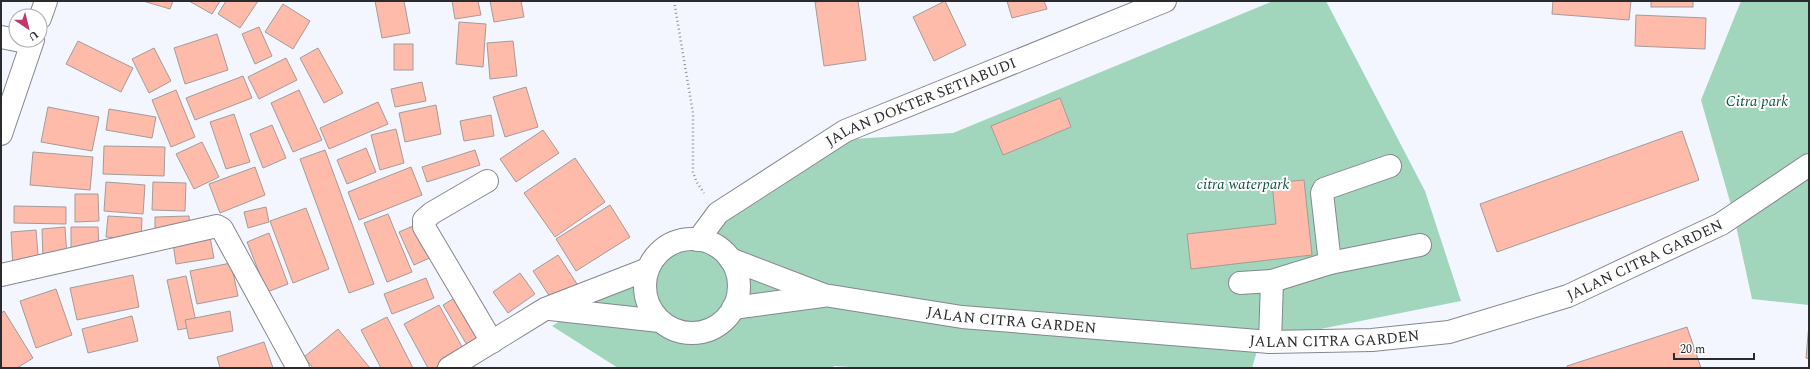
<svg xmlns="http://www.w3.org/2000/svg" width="1810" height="369" font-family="Spectral,serif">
<rect width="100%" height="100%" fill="#f3f6fe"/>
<!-- green -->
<g fill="#a1d5bc">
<polygon points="1273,1 1326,1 1425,191 1461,301 1260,341 1252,368 868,368 834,366 832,368 618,368 552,326 852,139 953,133"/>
<polygon points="1741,1 1809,1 1809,305 1752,299 1733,212 1701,100"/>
</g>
<!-- building -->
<g fill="#febbaa" stroke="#a49b98">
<polygon points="143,1 173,1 170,9"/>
<polygon points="189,1 220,1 212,14"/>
<polygon points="226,1 258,1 240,28 218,14"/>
<polygon points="375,1 404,1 410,33 382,38"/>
<polygon points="452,1 478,1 481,15 455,19"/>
<polygon points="490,1 521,1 524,17 494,22"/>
<polygon points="823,1 858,1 866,60 824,66 815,2"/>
<polygon points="945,1 966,45 934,61 913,17"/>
<polygon points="1007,1 1044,1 1047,9 1012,18"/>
<polygon points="1553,1 1631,1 1629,20 1552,14"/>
<rect x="1651" y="1" width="42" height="6"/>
<polygon points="283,4 310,21 293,49 265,32"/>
<polygon points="1636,15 1706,18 1705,49 1635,46"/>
<polygon points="459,22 486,24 483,67 456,64"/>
<polygon points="259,27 272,56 255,64 242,34"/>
<polygon points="217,34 228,70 185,84 174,48"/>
<polygon points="78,41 133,68 121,92 66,64"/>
<polygon points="513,41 517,76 490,79 487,43"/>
<rect x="394" y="44" width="19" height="26"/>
<polygon points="154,48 171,81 149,93 132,59"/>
<polygon points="318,48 343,93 324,103 300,58"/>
<polygon points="286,58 297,80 259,99 248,77"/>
<polygon points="243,76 252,98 195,120 186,98"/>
<polygon points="422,82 426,101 395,107 391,89"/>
<polygon points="526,87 538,127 505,137 493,97"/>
<polygon points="176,90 195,137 171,147 152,100"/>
<polygon points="299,90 322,140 293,152 271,103"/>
<polygon points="1060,98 1071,127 1003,155 991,126"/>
<polygon points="378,102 388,124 329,149 320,128"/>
<polygon points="436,105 441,134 405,142 399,113"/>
<polygon points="48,107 99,117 92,151 41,142"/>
<polygon points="109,109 156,117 152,138 106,130"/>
<polygon points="234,114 250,162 226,169 210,122"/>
<polygon points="491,115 494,136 464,141 460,121"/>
<polygon points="272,125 286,158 263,168 250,134"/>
<polygon points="396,129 404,163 380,170 371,135"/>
<polygon points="543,130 559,153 516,182 500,159"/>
<polygon points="1682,131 1699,180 1497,252 1480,204"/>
<polygon points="202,142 219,177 194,189 176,154"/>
<polygon points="104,146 165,147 164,176 103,174"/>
<polygon points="366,148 376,172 347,184 337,160"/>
<polygon points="325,150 374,284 349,293 300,159"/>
<polygon points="475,150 480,165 427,182 422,167"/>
<polygon points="33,152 93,157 90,190 30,185"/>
<polygon points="575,158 605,202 555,237 524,193"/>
<polygon points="255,167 265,195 220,213 209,184"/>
<polygon points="411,167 422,195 359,220 348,192"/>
<polygon points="1304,180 1312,255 1191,269 1187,234 1276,224 1272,183"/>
<polygon points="106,182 145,185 143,214 104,211"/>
<polygon points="153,182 186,183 185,211 152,210"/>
<polygon points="75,194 98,194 99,221 75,222"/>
<polygon points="610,205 630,237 576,271 556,239"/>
<polygon points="14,206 66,207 66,224 14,223"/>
<polygon points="266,207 269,222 248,228 244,212"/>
<polygon points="306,208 329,269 293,283 270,221"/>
<polygon points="388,214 412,272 387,282 364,223"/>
<polygon points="108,216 142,218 141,239 106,237"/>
<polygon points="189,216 190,228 155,229 155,217"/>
<polygon points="420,223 434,256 414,265 399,232"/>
<polygon points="65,227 67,257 43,259 42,229"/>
<polygon points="71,227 98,227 99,247 71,248"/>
<polygon points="36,230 39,266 13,268 11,232"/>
<polygon points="269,233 288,284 267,292 247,242"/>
<polygon points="210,237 214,258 176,264 173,243"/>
<polygon points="558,255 579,287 554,303 533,271"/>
<polygon points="231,263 238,296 197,304 190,271"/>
<polygon points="520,273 535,294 508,313 493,292"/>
<polygon points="133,275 139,307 77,320 70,288"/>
<polygon points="186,276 197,326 178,330 167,280"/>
<polygon points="426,278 434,298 392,314 384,294"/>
<polygon points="56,289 72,335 36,348 20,301"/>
<polygon points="461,294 485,334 467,345 443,305"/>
<polygon points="439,305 465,352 435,368 428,368 404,324"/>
<polygon points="4,311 33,358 17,368 1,368 1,313"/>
<polygon points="230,311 233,331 189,339 185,320"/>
<polygon points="132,316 138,341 88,353 82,329"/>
<polygon points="387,317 413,368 381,368 361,330"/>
<polygon points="1809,324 1809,359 1806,358"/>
<polygon points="1687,327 1701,368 1567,368 1567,366"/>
<polygon points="338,329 370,368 313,368 304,357"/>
<polygon points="264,342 273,368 220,368 217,357"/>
</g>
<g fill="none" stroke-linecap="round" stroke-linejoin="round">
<defs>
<g id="minor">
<polyline points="40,18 46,1"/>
<polyline points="1,37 31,43"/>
<polyline points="1,134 33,40"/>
<polyline points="487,181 432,213 424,220 424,227 492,342"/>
<circle cx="692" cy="286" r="47"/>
<path id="s1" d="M698,240L718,213L845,131L1165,1"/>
<path id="s2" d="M730,259L824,295L962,317L1270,342L1372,340L1449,332L1568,296L1721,224L1809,165"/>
<polyline points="1330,263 1322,193 1324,189 1390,166"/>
<polyline points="1,275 217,226 222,229 298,368"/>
<polyline points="1240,283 1272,281"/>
<polyline points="733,308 822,296"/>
<polyline points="550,309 660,321"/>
<polyline points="1270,342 1272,281 1330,263 1420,245"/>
<polyline points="449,368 545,309 648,269"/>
</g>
</defs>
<!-- minor casing -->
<use href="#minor" stroke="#84878e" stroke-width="24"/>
<!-- path -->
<polyline stroke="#8f9196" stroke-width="2.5" stroke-dasharray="1 3" stroke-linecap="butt" points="674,1 693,113 693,172 696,181 704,193"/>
<!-- minor -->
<use href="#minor" stroke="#fff" stroke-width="22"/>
</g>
<g text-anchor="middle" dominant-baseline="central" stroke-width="4" stroke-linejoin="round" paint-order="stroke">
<!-- park labels -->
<g font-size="15" font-style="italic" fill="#10563d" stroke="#fff">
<text x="1757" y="101">Citra park</text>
<text x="1243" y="184">citra waterpark</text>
</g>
<!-- street labels -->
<g font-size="15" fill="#2a2b2e" stroke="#fff">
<text stroke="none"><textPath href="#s1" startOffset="266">JALAN DOKTER SETIABUDI</textPath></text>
<text stroke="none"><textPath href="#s2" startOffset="938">JALAN CITRA GARDEN</textPath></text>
<text stroke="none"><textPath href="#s2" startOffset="290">JALAN CITRA GARDEN</textPath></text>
<text stroke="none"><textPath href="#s2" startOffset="614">JALAN CITRA GARDEN</textPath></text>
</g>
</g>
<!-- border -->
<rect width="1810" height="369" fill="none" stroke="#2a2b2e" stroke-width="4"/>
<!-- north arrow -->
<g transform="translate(28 28) rotate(145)"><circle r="19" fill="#ffffff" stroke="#aaaaab"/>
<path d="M0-3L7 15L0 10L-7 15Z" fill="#c2366b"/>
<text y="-6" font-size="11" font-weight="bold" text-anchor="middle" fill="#2a2b2e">U</text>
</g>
<!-- scale -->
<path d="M1674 353v6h80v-6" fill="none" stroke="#2a2b2e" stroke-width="2"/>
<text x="1680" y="353" font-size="12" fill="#2a2b2e" stroke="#ffffff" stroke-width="3" paint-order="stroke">20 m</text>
</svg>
